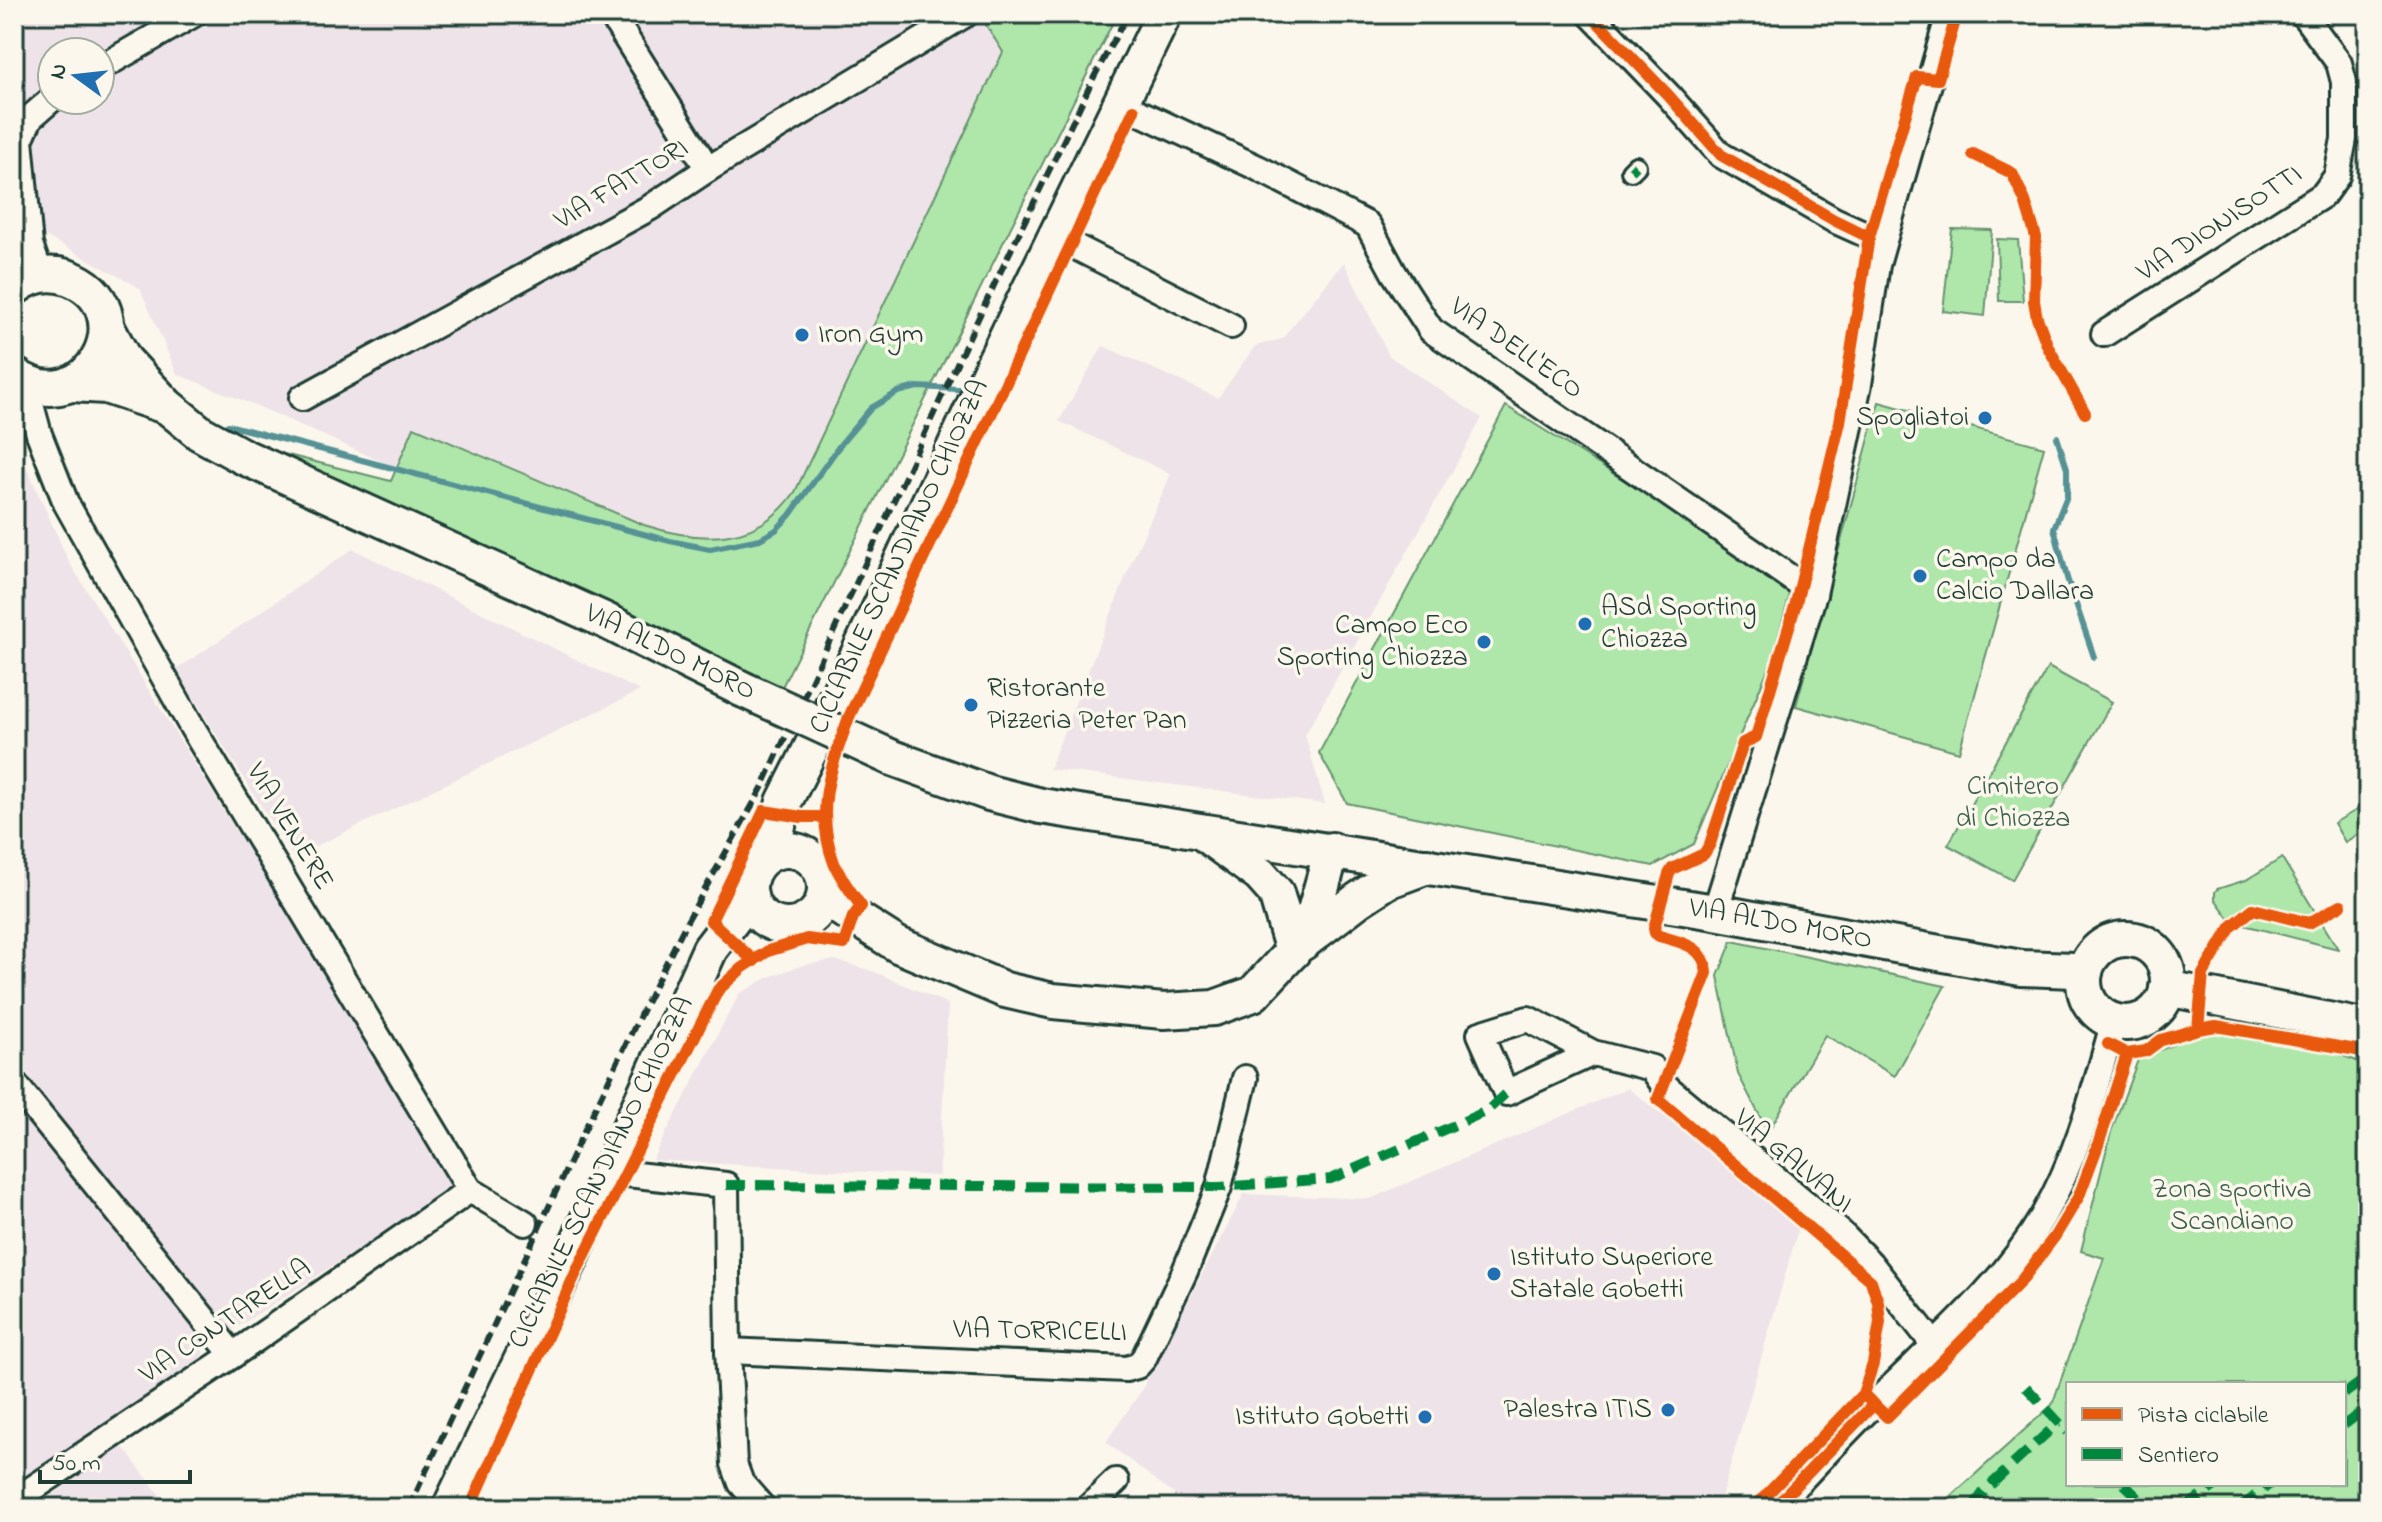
<svg xmlns="http://www.w3.org/2000/svg" width="2382" height="1522" font-family="'Indie Flower',sans-serif">
<rect width="100%" height="100%" fill="#fbf7ec"/>
<filter id="ink" filterUnits="userSpaceOnUse"><feTurbulence type="fractalNoise" baseFrequency=".0125" numOctaves="2"/><feDisplacementMap in="SourceGraphic" scale="16" xChannelSelector="R" yChannelSelector="G"/><feConvolveMatrix kernelMatrix="1 2 1 2 8 2 1 2 1" color-interpolation-filters="sRGB"/></filter>
<g filter="url(#ink)">
<!-- built -->
<g fill="#eee3e8" fill-rule="evenodd">
<path d="M14,14H1066L784,636L581,551L264,409L177,374L140,288L14,219ZM52,52H100V100H52Z"/>
<polygon points="1344,262 1389,356 1482,418 1305,735 1325,804 1049,769 1132,561 1171,474 1059,421 1103,346 1218,398 1255,346 1282,339"/>
<polygon points="14,439 68,560 457,1186 228,1333 14,1057"/>
<polygon points="353,549 640,691 293,857 176,670"/>
<polygon points="835,960 875,972 948,1004 939,1176 652,1160 739,994 769,977 803,965"/>
<polygon points="1628,1088 1800,1223 1718,1508 1328,1508 1292,1498 1284,1508 1192,1508 1106,1442 1142,1390 1244,1194 1370,1199"/>
<polygon points="14,1104 199,1337 204,1346 202,1359 14,1483"/>
<polygon points="122,1446 170,1508 33,1508"/>
</g>
<!-- green -->
<g fill="#afe7ab" stroke="#679270" stroke-width="2" fill-rule="evenodd">
<path d="M1003,14H1117L780,691L260,448L391,481L414,427L644,525C700,543 758,546 795,492L1003,52L986,25Z"/>
<polygon points="1952,229 1992,230 1985,316 1943,311"/>
<polygon points="1997,239 2018,240 2023,301 1999,301"/>
<polygon points="1879,402 2044,447 1959,752 1796,706"/>
<polygon points="1506,406 1792,586 1771,662 1694,844 1653,866 1347,803 1319,753"/>
<polygon points="2048,667 2112,702 2012,880 1948,845"/>
<polygon points="2360,808 2368,822 2368,828 2345,842 2334,823"/>
<polygon points="2282,858 2338,949 2232,922 2215,899 2215,892 2217,889 2246,880"/>
<polygon points="1732,941 1945,986 1895,1076 1825,1035 1768,1132 1738,1074 1718,976"/>
<path d="M2216,1030L2335,1053L2368,1065V1508H1938L2052,1405L2104,1258L2081,1251L2111,1132L2139,1057C2167,1051 2188,1034 2216,1030ZM2068,1384H2344V1484H2068Z"/>
</g>
<g fill="none" stroke-linecap="round" stroke-linejoin="round">
<!-- stream -->
<g stroke="#569295" stroke-width="6">
<polyline points="228,425 670,541 710,549 760,539 776,530 790,515 840,445 871,408 898,392 917,387 958,389"/>
<polyline points="2057,437 2067,468 2067,496 2054,528 2067,578 2094,657"/>
</g>
<defs>
<polyline id="pedestrian" points="1631,171 1636,166"/>
<g id="minor">
<polyline points="611,14 708,169"/>
<polyline points="1590,14 1668,95 1721,155 1834,220 1883,242"/>
<polyline points="100,68 194,14"/>
<polyline points="1119,103 1258,168 1368,225 1394,273 1431,330 1814,594"/>
<polyline points="1054,236 1231,326"/>
<polyline points="41,275 30,245 20,140 30,118 52,99"/>
<polyline points="2104,334 2323,195 2337,176 2344,139 2344,82 2339,63 2303,14"/>
<polyline points="25,383 39,434 66,503 192,727 470,1190 525,1223"/>
<polyline points="302,398 651,207 708,169 966,14"/>
<polyline points="1715,912 1814,594 1859,384 1877,265 1949,14"/>
<polyline points="1593,1053 1506,1093 1480,1034 1528,1019 1593,1053 1652,1068 1663,1084 1840,1232 1870,1263 1935,1346"/>
<polyline points="14,1083 233,1355"/>
<polyline points="609,1172 726,1185 728,1351 734,1464 741,1483 763,1508"/>
<polyline points="728,1351 1126,1369 1137,1366 1144,1358 1185,1271 1219,1187 1245,1078"/>
<polyline points="14,1501 233,1355 470,1190"/>
<polyline points="1088,1508 1116,1481"/>
<path d="M1774,1508C1808,1473 1841,1436 1876,1402C1934,1344 2001,1288 2043,1216C2078,1156 2095,1088 2114,1021"/>
</g>
<g id="secondary">
<path d="M14,288C29,276 48,271 67,277C149,306 89,427 14,375"/>
<polyline points="107,328 124,360 167,406 200,433 242,456 604,620 742,689"/>
<polyline points="72,384 106,386 163,405"/>
<path id="s1" d="M890,757L989,793L1041,806L1715,912L2021,968L2074,970L2085,972"/>
<polyline points="1206,835 1260,875 1276,893 1293,951"/>
<circle cx="787" cy="888" r="38"/>
<polyline points="771,853 784,802 859,653 992,367 1164,14"/>
<polyline points="826,890 843,910 898,945 1005,990 1053,1001 1164,1011 1214,1008 1253,994 1293,951 1315,911 1332,850"/>
<circle cx="2126" cy="981" r="42"/>
<polyline points="1302,943 1358,900 1387,881 1427,866"/>
<polyline points="2167,988 2368,1028"/>
<polyline points="450,1508 570,1260 710,949 750,897"/>
</g>
</defs>
<!-- pedestrian casing -->
<use href="#pedestrian" stroke="#1f3d34" stroke-width="24"/>
<!-- minor casing -->
<use href="#minor" stroke="#1f3d34" stroke-width="30"/>
<!-- secondary casing -->
<use href="#secondary" stroke="#1f3d34" stroke-width="40"/>
<!-- pedestrian -->
<use href="#pedestrian" stroke="#fbf7ec" stroke-width="18"/>
<!-- minor -->
<use href="#minor" stroke="#fbf7ec" stroke-width="24"/>
<!-- secondary -->
<use href="#secondary" stroke="#fbf7ec" stroke-width="34"/>
<!-- rail -->
<polyline stroke="#1f3d34" stroke-width="6" stroke-dasharray="12 6" stroke-linecap="butt" points="409,1508 584,1131 645,1005 686,923 762,788 964,348 1094,77 1128,14"/>
<defs>
<polyline id="secondary-bridge" points="742,689 890,757"/>
</defs>
<!-- secondary-bridge casing -->
<use href="#secondary-bridge" stroke="#1f3d34" stroke-width="40" stroke-linecap="butt"/>
<!-- secondary-bridge -->
<use href="#secondary-bridge" stroke="#fbf7ec" stroke-width="34"/>
<!-- quiet -->
<g stroke="#00873e" stroke-width="10" stroke-dasharray="20 10" stroke-linecap="butt">
<polyline points="1631,171 1636,166"/>
<polyline points="726,1185 1219,1187 1331,1179 1487,1111 1506,1093"/>
<polyline points="2026,1387 2068,1432"/>
<polyline points="2344,1394 2368,1377"/>
<polyline points="2344,1425 2368,1407"/>
<polyline points="2124,1484 2149,1508"/>
<polyline points="1972,1508 1985,1490 2058,1423"/>
<polyline points="2184,1508 2218,1484"/>
<polyline points="2240,1508 2270,1484"/>
</g>
<defs>
<g id="cycleway">
<polyline points="1590,14 1668,95 1721,155 1834,220 1869,237"/>
<polyline points="1973,154 2012,173 2025,201 2036,237 2034,301 2037,318 2048,347 2085,413"/>
<polyline points="754,961 711,921 764,811 802,817 825,817"/>
<polyline points="2198,1029 2203,974 2231,927 2253,909 2309,923 2341,905"/>
<polyline points="2108,1044 2127,1054 2146,1051 2161,1040 2198,1029 2216,1026 2368,1052"/>
<polyline points="1863,1394 1887,1417 2021,1281 2055,1236 2079,1196 2098,1145 2127,1054"/>
<path d="M470,1508L578,1268L718,990L742,968L768,951L807,939L844,944L853,917L861,906C852,893 840,878 834,863C814,809 831,768 849,717L1134,110"/>
<path d="M1754,1508L1863,1394L1873,1364L1880,1322L1878,1302L1871,1281L1658,1099L1707,973C1704,945 1682,943 1659,936L1655,933L1654,928L1669,874L1672,869L1704,854L1710,844L1743,743L1756,737L1796,603L1840,422L1869,237L1917,77L1938,79L1957,14"/>
<polyline points="1774,1508 1874,1404"/>
</g>
</defs>
<!-- cycleway casing -->
<use href="#cycleway" stroke="#fbf7ec" stroke-width="17"/>
<!-- cycleway -->
<use href="#cycleway" stroke="#e8590c" stroke-width="12"/>
</g>
</g>
<!-- markers -->
<g fill="#1f6fb2" stroke="#fbf7ec" stroke-width="3">
<circle cx="802" cy="335" r="8"/>
<circle cx="1985" cy="418" r="8"/>
<circle cx="1920" cy="576" r="8"/>
<circle cx="1585" cy="624" r="8"/>
<circle cx="1484" cy="642" r="8"/>
<circle cx="971" cy="705" r="8"/>
<circle cx="1494" cy="1274" r="8"/>
<circle cx="1668" cy="1410" r="8"/>
<circle cx="1425" cy="1417" r="8"/>
</g>
<g text-anchor="middle" dominant-baseline="central" stroke-width="7" stroke-linejoin="round" paint-order="stroke">
<!-- street labels -->
<g font-size="28" fill="#1f3d34" stroke="#fbf7ec">
<text transform="translate(622 185) rotate(-31)">VIA FATTORI</text>
<text transform="translate(2220 224) rotate(-33)">VIA DIONISOTTI</text>
<text transform="translate(1516 349) rotate(35)">VIA DELL'ECO</text>
<text transform="translate(900 557) rotate(-65)">CICLABILE SCANDIANO CHIOZZA</text>
<text transform="translate(670 653) rotate(26)">VIA ALDO MORO</text>
<text transform="translate(289 827) rotate(59)">VIA VENERE</text>
<text stroke="none"><textPath href="#s1" startOffset="908">VIA ALDO MORO</textPath></text>
<text transform="translate(1793 1162) rotate(40)">VIA GALVANI</text>
<text transform="translate(602 1173) rotate(-64)">CICLABILE SCANDIANO CHIOZZA</text>
<text transform="translate(226 1322) rotate(-34)">VIA CONTARELLA</text>
<text transform="translate(1040 1332) rotate(1)">VIA TORRICELLI</text>
</g>
<!-- poi labels -->
<g font-size="28" fill="#1f3d34" stroke="#fbf7ec" text-anchor="start">
<text x="818" y="335">Iron Gym</text>
<text x="1969" y="418" text-anchor="end">Spogliatoi</text>
<text x="1936" y="560">Campo da<tspan x="1936" dy="32">Calcio Dallara</tspan></text>
<text x="1601" y="608">ASd Sporting<tspan x="1601" dy="32">Chiozza</tspan></text>
<text x="1468" y="626" text-anchor="end">Campo Eco<tspan x="1468" dy="32">Sporting Chiozza</tspan></text>
<text x="987" y="689">Ristorante<tspan x="987" dy="32">Pizzeria Peter Pan</tspan></text>
<text x="1510" y="1258">Istituto Superiore<tspan x="1510" dy="32">Statale Gobetti</tspan></text>
<text x="1652" y="1410" text-anchor="end">Palestra ITIS</text>
<text x="1409" y="1417" text-anchor="end">Istituto Gobetti</text>
</g>
<!-- park labels -->
<g font-size="28" fill="#3c5f4c" stroke="#fbf7ec">
<text x="2013" y="787">Cimitero<tspan x="2013" dy="32">di Chiozza</tspan></text>
<text x="2232" y="1190">Zona sportiva<tspan x="2232" dy="32">Scandiano</tspan></text>
</g>
</g>
<!-- margin -->
<rect width="2382" height="1522" fill="none" stroke="#fbf7ec" stroke-width="48"/>
<rect x="24" y="24" width="2334" height="1474" fill="none" stroke="#1f3d34" stroke-width="3" filter="url(#ink)"/>
<!-- legend -->
<rect x="2066" y="1382" width="280" height="104" fill="#fbf7ec" stroke="#a3ada2" stroke-width="2"/>
<rect x="2082" y="1408" width="40" height="12" fill="#e8590c" stroke="#a3ada2" stroke-width="2"/>
<text x="2138" y="1422" font-size="24" fill="#1f3d34">Pista ciclabile</text>
<rect x="2082" y="1448" width="40" height="12" fill="#00873e" stroke="#a3ada2" stroke-width="2"/>
<text x="2138" y="1462" font-size="24" fill="#1f3d34">Sentiero</text>
<!-- north arrow -->
<g transform="translate(76 76) rotate(285)"><circle r="38" fill="#fbf7ec" stroke="#a3ada2" stroke-width="2"/>
<path d="M0-6L14 30L0 20L-14 30Z" fill="#1f6fb2"/>
<text y="-12" font-size="22" font-weight="bold" text-anchor="middle" fill="#1f3d34">N</text>
</g>
<!-- scale -->
<path d="M40 1470v12h150v-12" fill="none" stroke="#1f3d34" stroke-width="4"/>
<text x="52" y="1470" font-size="24" fill="#1f3d34" stroke="#fbf7ec" stroke-width="6" paint-order="stroke">50 m</text>
</svg>
